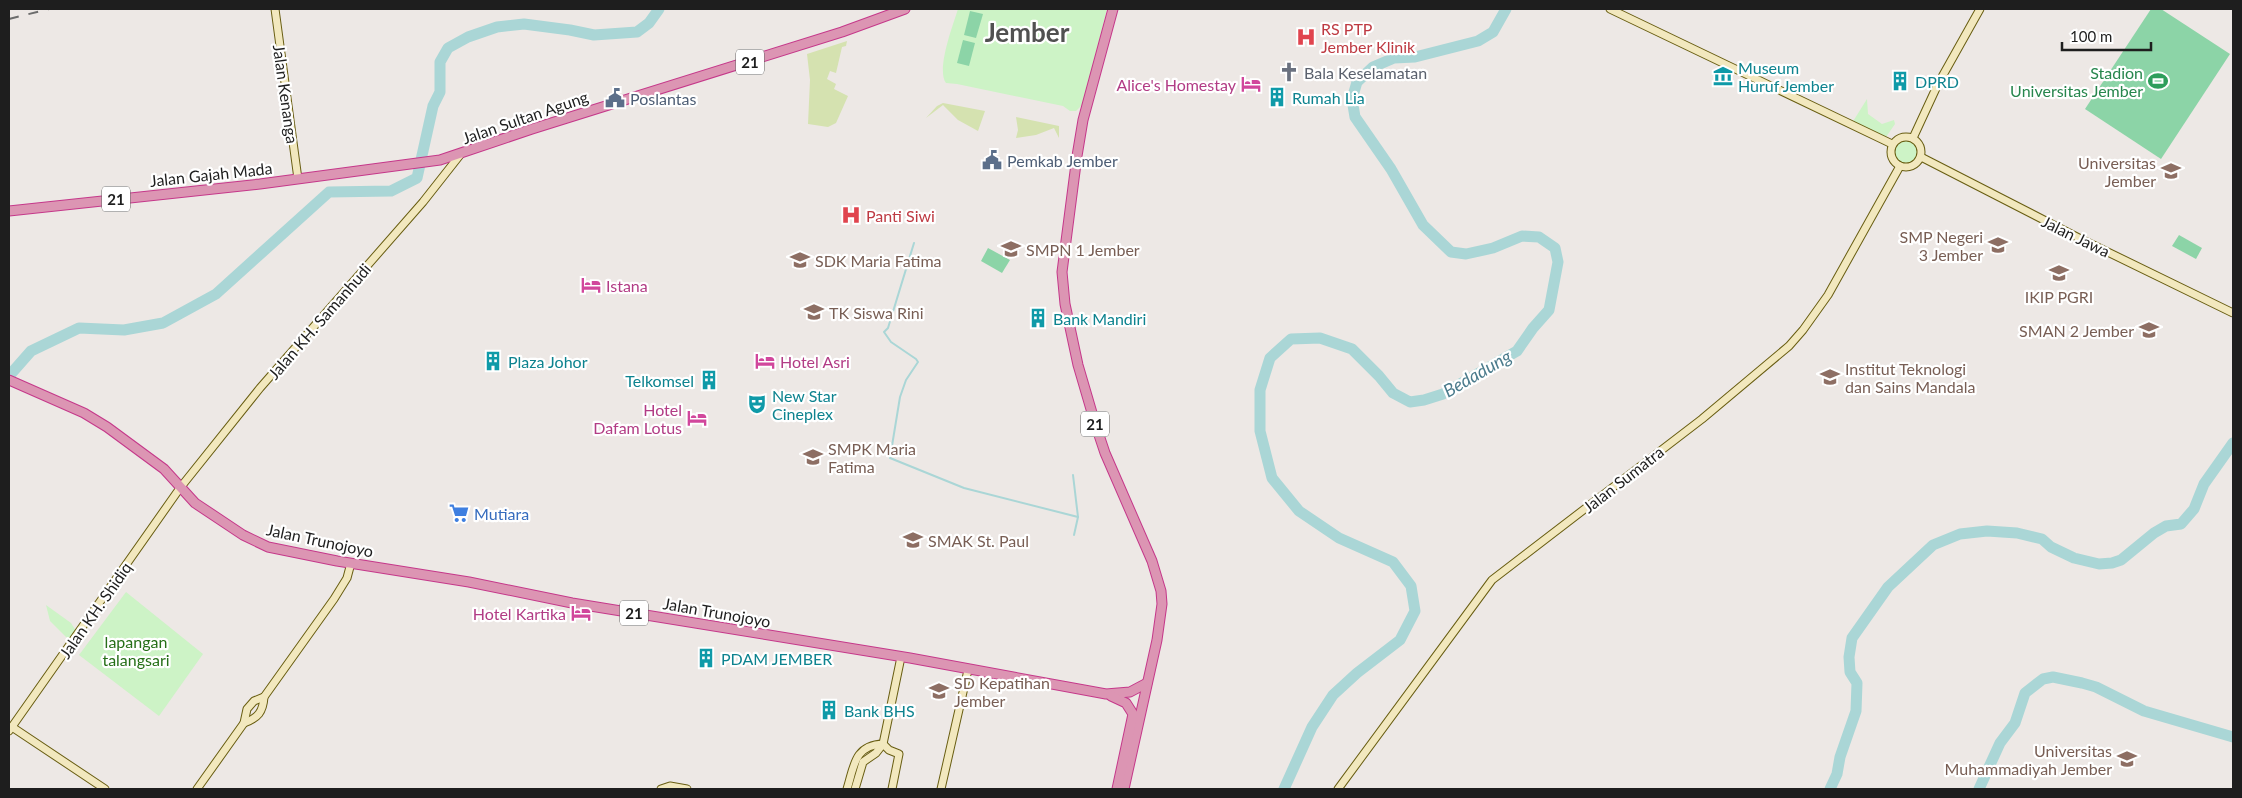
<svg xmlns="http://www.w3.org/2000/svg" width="2242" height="798" font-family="Lato,sans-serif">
<rect width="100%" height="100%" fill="#ede8e5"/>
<!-- grass -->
<g fill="#d5e2b0">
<polygon points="847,41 846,46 842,47 836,73 830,71 827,79 836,84 834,89 848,96 836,123 828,127 808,124 810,80 807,54"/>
<polygon points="943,103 985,111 978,131 958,120 943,105 926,118 937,106"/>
<polygon points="1016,117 1059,126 1059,138 1054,128 1036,135 1016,138 1018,130"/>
</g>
<!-- park -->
<g fill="#cdf3c6">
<path d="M958,9H1107L1083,104L1076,111H1070L1063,106L957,84L946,83C936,70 953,25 958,9Z"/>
<polygon points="1867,99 1868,114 1882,124 1894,120 1895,124 1886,137 1852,123"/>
<circle cx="1906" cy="152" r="15"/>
<polygon points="126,592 203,654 159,716 79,655"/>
<polygon points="46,605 71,623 76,631 69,640 50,621"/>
</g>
<!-- pitch -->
<g fill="#8cd4a7">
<polygon points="2151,9 2161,9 2230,54 2161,159 2085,109"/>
<polygon points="970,11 983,14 976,38 964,35"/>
<polygon points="963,40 975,43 969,66 957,63"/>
<polygon points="2179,235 2202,248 2196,259 2172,246"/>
<polygon points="988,248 1010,260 1002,273 981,261"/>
</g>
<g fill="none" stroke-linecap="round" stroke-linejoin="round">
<!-- stream -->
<g stroke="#aad6d6" stroke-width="2">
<polyline points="914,243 888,328 884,332 891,342 916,359 918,362 906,380 900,397 890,458 964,488 1078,517"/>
<polyline points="1073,475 1078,517 1074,535"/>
</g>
<!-- river -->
<g stroke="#aad6d6" stroke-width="11">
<polyline points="9,376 31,351 79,328 124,330 163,323 216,294 329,192 391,191 417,178 433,106 440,92 440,62 448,48 468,37 497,27 524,24 570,30 594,35 637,32 649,23 659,9"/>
<polyline points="1284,789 1312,727 1333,695 1357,673 1400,640 1415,611 1411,586 1393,562 1339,538 1299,511 1272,478 1260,431 1260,390 1270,358 1291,339 1320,338 1352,349 1379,376 1393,393 1410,402 1424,400 1443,394 1517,351 1533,328 1549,310 1558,262 1555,248 1539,237 1522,236 1493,248 1466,254 1451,252 1423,225 1391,169 1355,117 1352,99 1357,82 1373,67 1394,58 1415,57 1478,41 1493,32 1506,9"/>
<polyline points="1830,789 1837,774 1840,757 1856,711 1857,683 1850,672 1849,657 1852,638 1888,587 1933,545 1960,534 1987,531 2017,533 2042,539 2051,547 2074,558 2099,564 2112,563 2121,560 2154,533 2166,526 2181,524 2194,509 2204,484 2233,443"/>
<polyline points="1979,789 2000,743 2015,723 2025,693 2043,679 2053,677 2082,683 2096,687 2144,711 2233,737"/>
</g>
<defs>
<g id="secondary">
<polyline points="275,9 298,179"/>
<polyline points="1610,9 1892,144"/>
<circle cx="1906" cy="152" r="15"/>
<polyline points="1913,138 1938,84 1980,9"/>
<polyline points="1921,157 2079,238 2233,313"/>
<path d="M244,723C258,718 263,712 264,697L334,599L347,578L351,563"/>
<polyline points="12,727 105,789"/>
<polyline points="9,731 180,488 260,388 423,202 460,155"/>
<polyline points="197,789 244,723 247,709 254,701 264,697"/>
<polyline points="661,789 670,786 687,789"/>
<path d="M847,789C854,767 854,745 883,744L889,750L899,754L892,789"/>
<polyline points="855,789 863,762 876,753 883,744 901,657"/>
<polyline points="941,789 968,670"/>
<polyline points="1338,789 1492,580 1702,419 1789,346 1803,330 1828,295 1900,166"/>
</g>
<g id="highway">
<polyline points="1113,9 1083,120 1077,156 1062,272 1065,304 1078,365 1095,423 1105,453 1152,561 1161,591 1162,604 1157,640 1124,789"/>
<polyline points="9,211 260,184 440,160 532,129 842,32 905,9"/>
<polyline points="9,380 84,413 107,427 164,469 195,503 243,535 268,547 337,561 469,582 572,603 910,658 1106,694 1130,692 1147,683"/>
<polyline points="1111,696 1126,703 1133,714 1117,789"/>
</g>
</defs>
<!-- secondary casing -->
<use href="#secondary" stroke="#685d11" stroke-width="9"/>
<!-- highway casing -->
<use href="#highway" stroke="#c5388a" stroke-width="11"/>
<!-- secondary -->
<use href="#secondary" stroke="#f2e8be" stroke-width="7"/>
<!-- highway -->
<use href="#highway" stroke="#dc95b3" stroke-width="9"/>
<!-- rail -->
<polyline stroke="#6c6c6c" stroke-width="2" stroke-dasharray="10 10" stroke-linecap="butt" points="9,19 49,9"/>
</g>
<!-- icons -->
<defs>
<symbol id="hospital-bare" viewBox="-9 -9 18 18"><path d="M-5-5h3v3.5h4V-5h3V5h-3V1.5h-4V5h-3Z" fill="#e0444e" stroke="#fff" stroke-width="2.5" paint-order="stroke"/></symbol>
<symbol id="church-bare" viewBox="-9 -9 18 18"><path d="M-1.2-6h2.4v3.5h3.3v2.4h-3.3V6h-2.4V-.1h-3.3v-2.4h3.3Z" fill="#6b7280" stroke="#fff" stroke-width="2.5" paint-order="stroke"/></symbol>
<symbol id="museum-bare" viewBox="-9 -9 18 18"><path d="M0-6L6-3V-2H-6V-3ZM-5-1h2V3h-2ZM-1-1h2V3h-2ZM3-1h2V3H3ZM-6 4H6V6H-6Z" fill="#0f9aa8" stroke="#fff" stroke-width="2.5" paint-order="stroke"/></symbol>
<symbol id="building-bare" viewBox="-9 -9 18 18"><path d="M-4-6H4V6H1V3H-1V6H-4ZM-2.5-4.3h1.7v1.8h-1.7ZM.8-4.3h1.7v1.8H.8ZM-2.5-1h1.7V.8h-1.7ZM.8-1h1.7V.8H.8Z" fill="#0f9aa8" stroke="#fff" stroke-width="2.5" paint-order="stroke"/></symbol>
<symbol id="stadium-bare" viewBox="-9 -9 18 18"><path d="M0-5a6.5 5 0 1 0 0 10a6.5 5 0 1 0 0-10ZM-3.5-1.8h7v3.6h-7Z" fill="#2e9e5b" stroke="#fff" stroke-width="2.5" paint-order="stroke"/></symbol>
<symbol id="hotel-bare" viewBox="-9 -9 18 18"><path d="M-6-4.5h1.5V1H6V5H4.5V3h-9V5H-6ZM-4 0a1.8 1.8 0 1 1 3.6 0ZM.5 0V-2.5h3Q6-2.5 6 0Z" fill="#d1479c" stroke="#fff" stroke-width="2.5" paint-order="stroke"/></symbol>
<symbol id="civic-bare" viewBox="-9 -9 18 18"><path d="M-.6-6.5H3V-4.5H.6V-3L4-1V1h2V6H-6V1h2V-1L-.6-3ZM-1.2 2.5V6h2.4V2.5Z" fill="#5c6f8a" stroke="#fff" stroke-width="2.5" paint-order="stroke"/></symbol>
<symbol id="university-bare" viewBox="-9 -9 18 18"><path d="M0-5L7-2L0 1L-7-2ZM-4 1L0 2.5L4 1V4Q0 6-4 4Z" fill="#8d6e63" stroke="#fff" stroke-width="2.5" paint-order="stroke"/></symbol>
<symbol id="school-bare" viewBox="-9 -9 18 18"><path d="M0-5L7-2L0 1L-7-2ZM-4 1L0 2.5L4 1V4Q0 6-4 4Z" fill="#8d6e63" stroke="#fff" stroke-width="2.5" paint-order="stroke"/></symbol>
<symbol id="theatre-bare" viewBox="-9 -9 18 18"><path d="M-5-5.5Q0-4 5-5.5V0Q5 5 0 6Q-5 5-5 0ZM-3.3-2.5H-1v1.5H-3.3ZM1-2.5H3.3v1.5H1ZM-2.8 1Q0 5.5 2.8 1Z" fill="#0f9aa8" stroke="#fff" stroke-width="2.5" paint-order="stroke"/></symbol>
<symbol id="supermarket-bare" viewBox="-9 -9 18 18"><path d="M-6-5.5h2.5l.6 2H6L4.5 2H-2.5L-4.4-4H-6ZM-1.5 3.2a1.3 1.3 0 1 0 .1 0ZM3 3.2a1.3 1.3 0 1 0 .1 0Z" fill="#3f7fe0" stroke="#fff" stroke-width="2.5" paint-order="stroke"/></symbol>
</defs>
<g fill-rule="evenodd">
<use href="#hospital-bare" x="1292" y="23" width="28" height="28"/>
<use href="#church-bare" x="1275" y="58" width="28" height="28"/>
<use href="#museum-bare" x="1709" y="62" width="28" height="28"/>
<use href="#building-bare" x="1886" y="67" width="28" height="28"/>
<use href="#stadium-bare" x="2144" y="67" width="28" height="28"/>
<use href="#hotel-bare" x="1237" y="70" width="28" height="28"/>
<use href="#building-bare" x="1263" y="83" width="28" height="28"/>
<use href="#civic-bare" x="601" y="84" width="28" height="28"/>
<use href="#civic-bare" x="978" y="146" width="28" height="28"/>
<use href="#university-bare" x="2157" y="157" width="28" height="28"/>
<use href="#hospital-bare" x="837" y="201" width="28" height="28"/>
<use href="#school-bare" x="1984" y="231" width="28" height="28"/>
<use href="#school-bare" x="997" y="235" width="28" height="28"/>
<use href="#school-bare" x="786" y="246" width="28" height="28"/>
<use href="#school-bare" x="2045" y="259" width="28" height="28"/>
<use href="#hotel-bare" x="577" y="271" width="28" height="28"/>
<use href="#school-bare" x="800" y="298" width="28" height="28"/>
<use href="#building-bare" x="1024" y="304" width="28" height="28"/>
<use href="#school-bare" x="2135" y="316" width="28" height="28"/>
<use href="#building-bare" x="479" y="347" width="28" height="28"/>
<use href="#hotel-bare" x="751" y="347" width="28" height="28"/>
<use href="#university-bare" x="1816" y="363" width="28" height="28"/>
<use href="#building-bare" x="695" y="366" width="28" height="28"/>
<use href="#theatre-bare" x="743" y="390" width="28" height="28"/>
<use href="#hotel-bare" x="683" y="404" width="28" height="28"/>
<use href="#school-bare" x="799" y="443" width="28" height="28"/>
<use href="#supermarket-bare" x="445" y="499" width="28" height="28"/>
<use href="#school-bare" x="899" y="526" width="28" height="28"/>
<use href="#hotel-bare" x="567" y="599" width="28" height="28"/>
<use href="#building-bare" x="692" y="644" width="28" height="28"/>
<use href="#school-bare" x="925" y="677" width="28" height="28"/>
<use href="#building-bare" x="815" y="696" width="28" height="28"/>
<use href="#university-bare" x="2113" y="745" width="28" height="28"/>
</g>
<g text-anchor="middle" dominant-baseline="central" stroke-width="4.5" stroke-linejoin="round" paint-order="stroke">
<!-- shield labels -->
<g fill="#fff" stroke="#626262" stroke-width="1">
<rect x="736" y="49.5" width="28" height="25" rx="4"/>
<rect x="102" y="186.5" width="28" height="25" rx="4"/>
<rect x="1081" y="411.5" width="28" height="25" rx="4"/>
<rect x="620" y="600.5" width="28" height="25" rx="4"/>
</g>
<g font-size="15" font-weight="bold" fill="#1e1e1e">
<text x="750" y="62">21</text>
<text x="116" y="199">21</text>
<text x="1095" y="424">21</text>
<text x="634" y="613">21</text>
</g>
<!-- health labels -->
<g font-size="16" fill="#be3a42" stroke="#fff" text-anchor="start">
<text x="1321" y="28">RS PTP<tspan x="1321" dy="18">Jember Klinik</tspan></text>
<text x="866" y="215">Panti Siwi</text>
</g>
<!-- culture labels -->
<g font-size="16" fill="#0d838f" stroke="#fff" text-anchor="start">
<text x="1738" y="67">Museum<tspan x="1738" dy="18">Huruf Jember</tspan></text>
<text x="1915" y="81">DPRD</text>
<text x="1292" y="97">Rumah Lia</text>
<text x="1053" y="318">Bank Mandiri</text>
<text x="508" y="361">Plaza Johor</text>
<text x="694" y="380" text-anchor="end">Telkomsel</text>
<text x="772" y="395">New Star<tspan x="772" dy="18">Cineplex</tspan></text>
<text x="721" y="658">PDAM JEMBER</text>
<text x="844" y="710">Bank BHS</text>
</g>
<!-- worship labels -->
<g font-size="16" fill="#5b616d" stroke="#fff" text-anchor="start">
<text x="1304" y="72">Bala Keselamatan</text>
</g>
<!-- leisure labels -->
<g font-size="16" fill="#27864d" stroke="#fff" text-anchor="end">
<text x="2143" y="72">Stadion<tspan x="2143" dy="18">Universitas Jember</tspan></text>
</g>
<!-- hotel labels -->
<g font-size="16" fill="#b23c85" stroke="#fff" text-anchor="end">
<text x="1236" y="84">Alice's Homestay</text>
<text x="606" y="285" text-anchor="start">Istana</text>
<text x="780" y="361" text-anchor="start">Hotel Asri</text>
<text x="682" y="409">Hotel<tspan x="682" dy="18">Dafam Lotus</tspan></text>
<text x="566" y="613">Hotel Kartika</text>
</g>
<!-- street labels -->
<g font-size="16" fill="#1e1e1e" stroke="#fff">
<text transform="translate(286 94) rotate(82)">Jalan Kenanga</text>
<text transform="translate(525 117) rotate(-19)">Jalan Sultan Agung</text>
<text transform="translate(211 174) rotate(-6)">Jalan Gajah Mada</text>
<text transform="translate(2076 236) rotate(26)">Jalan Jawa</text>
<text transform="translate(319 321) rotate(-49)">Jalan KH. Samanhudi</text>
<text transform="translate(1623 479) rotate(-38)">Jalan Sumatra</text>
<text transform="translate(320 540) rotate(12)">Jalan Trunojoyo</text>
<text transform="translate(95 610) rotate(-55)">Jalan KH. Shidiq</text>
<text transform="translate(717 612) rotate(10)">Jalan Trunojoyo</text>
</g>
<!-- service labels -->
<g font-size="16" fill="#4e5e75" stroke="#fff" text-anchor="start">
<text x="630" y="98">Poslantas</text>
<text x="1007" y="160">Pemkab Jember</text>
</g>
<!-- education labels -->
<g font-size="16" fill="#785e54" stroke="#fff" text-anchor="start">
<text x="2156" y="162" text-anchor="end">Universitas<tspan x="2156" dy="18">Jember</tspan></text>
<text x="1983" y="236" text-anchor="end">SMP Negeri<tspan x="1983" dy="18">3 Jember</tspan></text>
<text x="1026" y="249">SMPN 1 Jember</text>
<text x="815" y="260">SDK Maria Fatima</text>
<text x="2059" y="296" text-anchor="middle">IKIP PGRI</text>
<text x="829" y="312">TK Siswa Rini</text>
<text x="2134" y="330" text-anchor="end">SMAN 2 Jember</text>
<text x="1845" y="368">Institut Teknologi<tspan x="1845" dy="18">dan Sains Mandala</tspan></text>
<text x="828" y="448">SMPK Maria<tspan x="828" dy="18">Fatima</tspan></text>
<text x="928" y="540">SMAK St. Paul</text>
<text x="954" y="682">SD Kepatihan<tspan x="954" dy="18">Jember</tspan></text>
<text x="2112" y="750" text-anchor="end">Universitas<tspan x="2112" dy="18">Muhammadiyah Jember</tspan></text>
</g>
<!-- shop labels -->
<g font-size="16" fill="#366cbe" stroke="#fff" text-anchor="start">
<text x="474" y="513">Mutiara</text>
</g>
<!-- park labels -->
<g font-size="16" fill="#266f18" stroke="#fff">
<text x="136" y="641">lapangan<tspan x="136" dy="18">talangsari</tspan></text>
</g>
<!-- water labels -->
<g font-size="18" font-style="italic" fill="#4b7b8c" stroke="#fff">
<text transform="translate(1477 373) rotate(-30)">Bedadung</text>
</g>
<!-- town labels -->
<g font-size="26" font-weight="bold" fill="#515151" stroke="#fff">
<text x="1027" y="32">Jember</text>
</g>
</g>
<!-- border -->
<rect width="2242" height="798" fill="none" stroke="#1e1e1e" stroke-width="20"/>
<!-- scale -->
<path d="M2062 42v8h89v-8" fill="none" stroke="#1e1e1e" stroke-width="2.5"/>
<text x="2070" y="42" font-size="15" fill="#1e1e1e" stroke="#ffffff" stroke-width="4" paint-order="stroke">100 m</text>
</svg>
